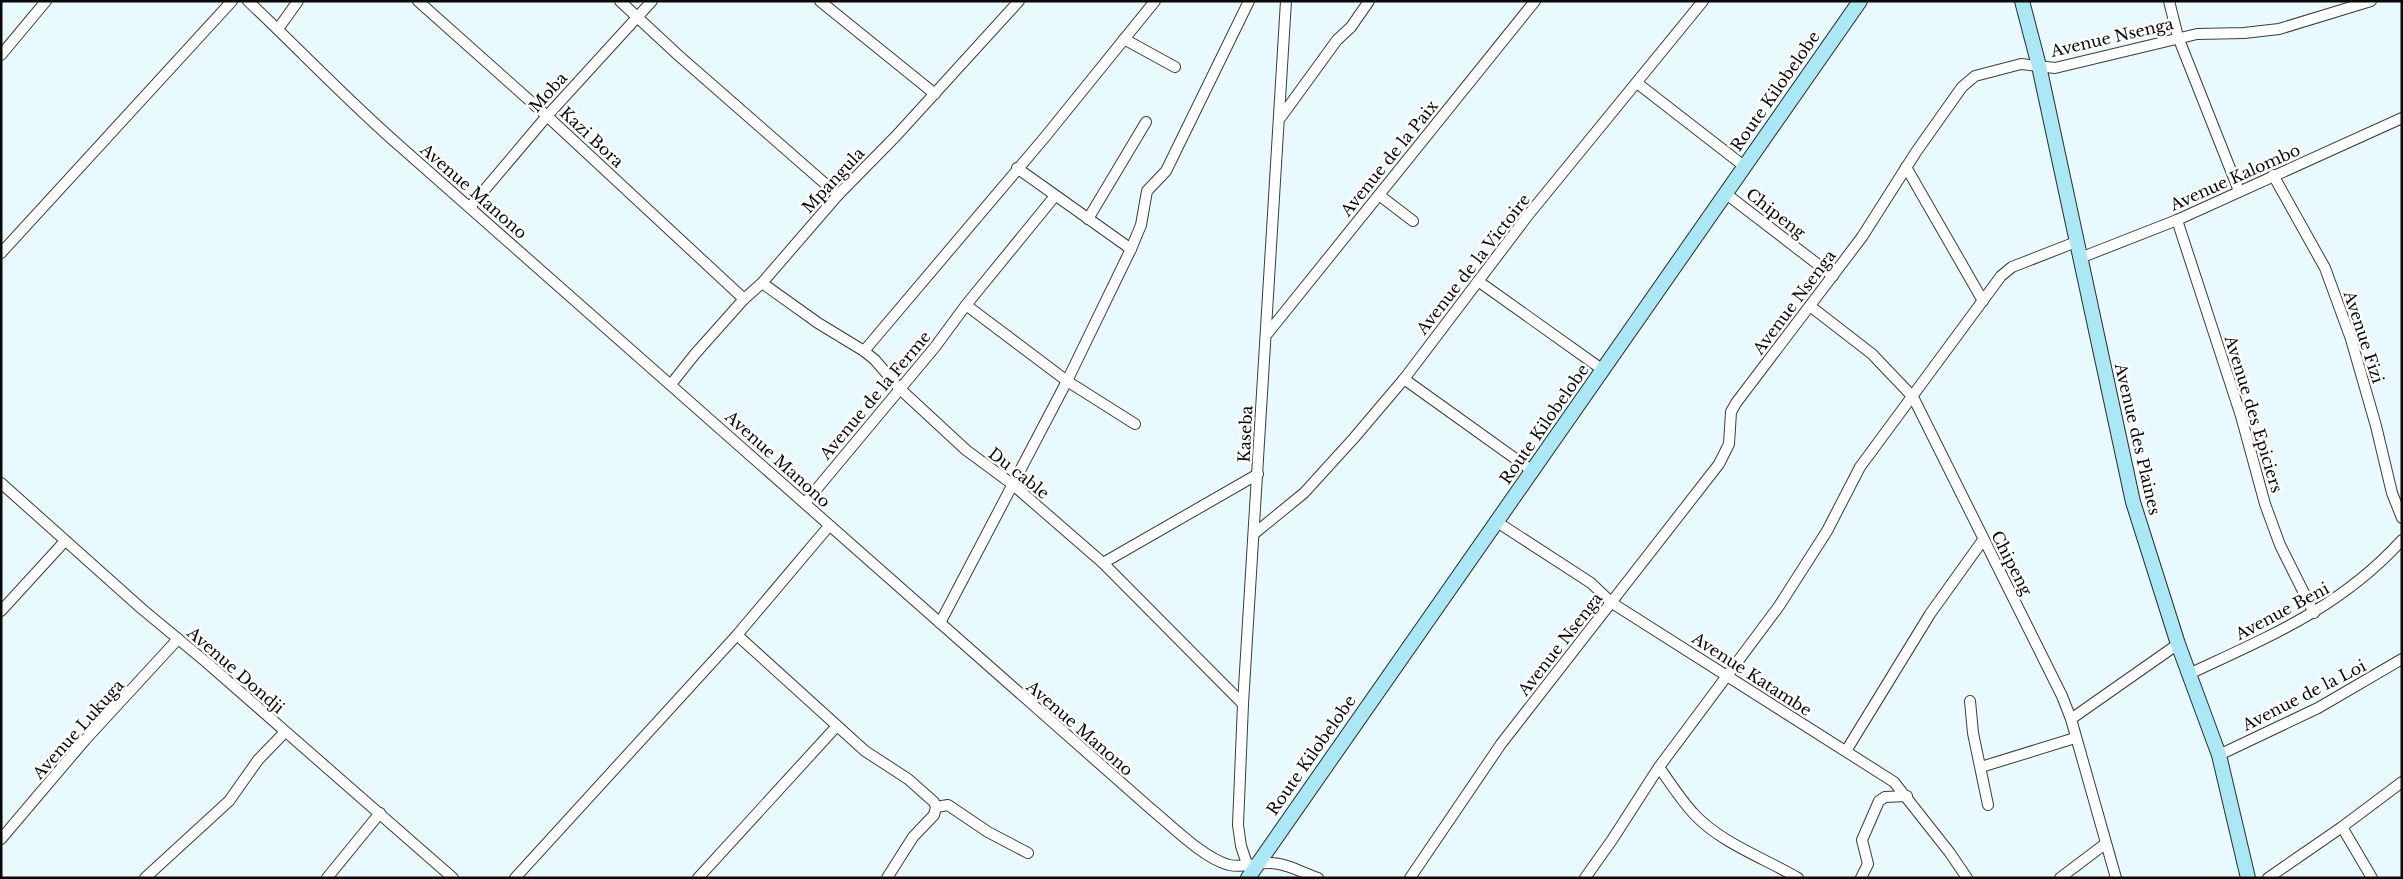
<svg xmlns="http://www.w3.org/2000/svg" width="2403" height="879" font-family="'Libre Baskerville',serif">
<rect width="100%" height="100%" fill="#e8fafd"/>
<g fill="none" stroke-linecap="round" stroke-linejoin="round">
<defs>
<g id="street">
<path d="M248,1C300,50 349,102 402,148C653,367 902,588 1151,809C1172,826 1203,858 1229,865C1243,868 1256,863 1270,863C1286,863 1303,873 1318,878"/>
<polyline points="418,1 547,116 744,299"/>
<polyline points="620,1 678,55 838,195"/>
<polyline points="820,1 935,94"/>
<polyline points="2169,1 2178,37 2239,191"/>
<polyline points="278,29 298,1"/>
<polyline points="1124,39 1175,67"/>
<polyline points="1,55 46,1"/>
<polyline points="1637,83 1744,166"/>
<polyline points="1281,117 1337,40 1351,27 1369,1"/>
<polyline points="1906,167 1983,301"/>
<polyline points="1017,168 1131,249"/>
<polyline points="2273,175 2325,268 2351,339 2376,426 2392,493 2402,518"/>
<polyline points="1725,193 1833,276"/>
<polyline points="1379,195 1413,221"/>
<polyline points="470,207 547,116 652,1"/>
<polyline points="1088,219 1146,122"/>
<polyline points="2177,220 2241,416 2265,504 2280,545 2314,613"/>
<polyline points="1,253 232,1"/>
<polyline points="2080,258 2177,220 2402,118"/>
<polyline points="1478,281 1603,370"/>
<polyline points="762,283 818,323 864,351 875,360 899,388 966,450 1012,484 1103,563 1243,704"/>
<polyline points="966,305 1067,381 1135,424"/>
<polyline points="1810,306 1872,354 1913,397 2062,696 2071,719 2116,878"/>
<polyline points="1267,334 1535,1"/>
<polyline points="864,351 1045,137 1155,1"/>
<polyline points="1404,379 1531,470"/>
<polyline points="672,383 695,354 744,299 762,283 838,195 896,136 1019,1"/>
<polyline points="1,483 142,609 206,662 453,878"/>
<polyline points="805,503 935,347 966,305 1055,196"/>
<polyline points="1497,522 1591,583 1612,603 1894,782 1950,853 1967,878"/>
<polyline points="1255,533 1304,493 1354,438 1404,379 1529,214 1703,1"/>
<polyline points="1103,563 1258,474"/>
<polyline points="1,611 65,541"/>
<polyline points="940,623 1067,381 1131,249 1141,225 1147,191 1166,171 1249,1"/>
<polyline points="737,635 865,751 908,779 934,802 936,807 934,815 913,837 887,878"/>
<path d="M2189,674C2270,636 2340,608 2402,540"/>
<polyline points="1970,701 1973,733 1988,805"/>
<polyline points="2071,719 2178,644"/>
<polyline points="1846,751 1930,614 1983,540"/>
<polyline points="2219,755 2318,708 2402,659"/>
<path d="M1659,767C1670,783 1681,800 1694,814C1721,843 1764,858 1798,878"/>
<polyline points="1981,767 2075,738"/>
<polyline points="936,807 948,805 988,832 1028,853"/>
<polyline points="2342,827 2372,878"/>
<polyline points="1,839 85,740 178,639"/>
<polyline points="1248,867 1241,846 1238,825 1243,704 1286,1"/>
<polyline points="145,878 229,801 258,760 285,732"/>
<polyline points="327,878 380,813"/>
<polyline points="515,878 737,635 829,526"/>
<polyline points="698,878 836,727"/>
<polyline points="1410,878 1501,744 1719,464 1729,444 1731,412 1736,403 1862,237 1916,152 1962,87 1975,76 2021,64 2055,68 2197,34 2244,33 2279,29 2371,1"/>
<polyline points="1585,878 1612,840 1659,767 1779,606 1827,531 1860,467 2001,276 2012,267 2076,242"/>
<polyline points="1861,878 1868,864 1862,840 1879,801 1885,797 1907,796"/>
<polyline points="2060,878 2105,844"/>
<polyline points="2268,878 2342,827 2402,782"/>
</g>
<g id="secondary">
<polyline points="2022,1 2039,66 2133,502 2178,644 2219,755 2248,878"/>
<polyline points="1248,878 1860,1"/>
</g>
</defs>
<!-- street casing -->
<use href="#street" stroke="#3c3c3c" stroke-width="12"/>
<!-- secondary casing -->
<use href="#secondary" stroke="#2b2b2b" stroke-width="16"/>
<!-- street -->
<use href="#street" stroke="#fff" stroke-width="10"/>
<!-- secondary -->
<use href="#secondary" stroke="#aae8f6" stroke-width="14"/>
</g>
<g text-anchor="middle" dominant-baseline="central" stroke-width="5" stroke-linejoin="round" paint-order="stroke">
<!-- street labels -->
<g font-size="16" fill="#090909" stroke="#fff">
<text transform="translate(2112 37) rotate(-13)">Avenue Nsenga</text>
<text transform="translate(1775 91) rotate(-55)">Route Kilobelobe</text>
<text transform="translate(548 92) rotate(-48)">Moba</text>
<text transform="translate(592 137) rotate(43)">Kazi Bora</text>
<text transform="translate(1389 158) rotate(-51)">Avenue de la Paix</text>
<text transform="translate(2235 177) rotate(-24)">Avenue Kalombo</text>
<text transform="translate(833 180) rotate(-47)">Mpangula</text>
<text transform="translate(474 191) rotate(41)">Avenue Manono</text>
<text transform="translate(1776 213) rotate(38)">Chipeng</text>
<text transform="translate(1473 264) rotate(-52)">Avenue de la Victoire</text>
<text transform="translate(1794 302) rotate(-53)">Avenue Nsenga</text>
<text transform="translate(2364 337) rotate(72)">Avenue Fizi</text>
<text transform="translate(875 395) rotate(-50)">Avenue de la Ferme</text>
<text transform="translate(2254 414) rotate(73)">Avenue des Epiciers</text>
<text transform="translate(1544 424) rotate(-55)">Route Kilobelobe</text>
<text transform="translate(1245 434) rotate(-87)">Kaseba</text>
<text transform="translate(2138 439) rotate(77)">Avenue des Plaines</text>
<text transform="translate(778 459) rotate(42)">Avenue Manono</text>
<text transform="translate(1019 473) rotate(38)">Du cable</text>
<text transform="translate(2012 563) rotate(63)">Chipeng</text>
<text transform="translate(2282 611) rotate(-28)">Avenue Beni</text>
<text transform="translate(1560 644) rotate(-52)">Avenue Nsenga</text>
<text transform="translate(236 670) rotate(41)">Avenue Dondji</text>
<text transform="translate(1752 674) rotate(33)">Avenue Katambe</text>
<text transform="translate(2304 695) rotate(-27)">Avenue de la Loi</text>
<text transform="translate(1080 728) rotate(41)">Avenue Manono</text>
<text transform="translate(78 729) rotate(-48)">Avenue Lukuga</text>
<text transform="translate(1311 755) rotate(-55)">Route Kilobelobe</text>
</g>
</g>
<!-- border -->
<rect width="2403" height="879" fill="none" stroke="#090909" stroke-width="5"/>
</svg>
